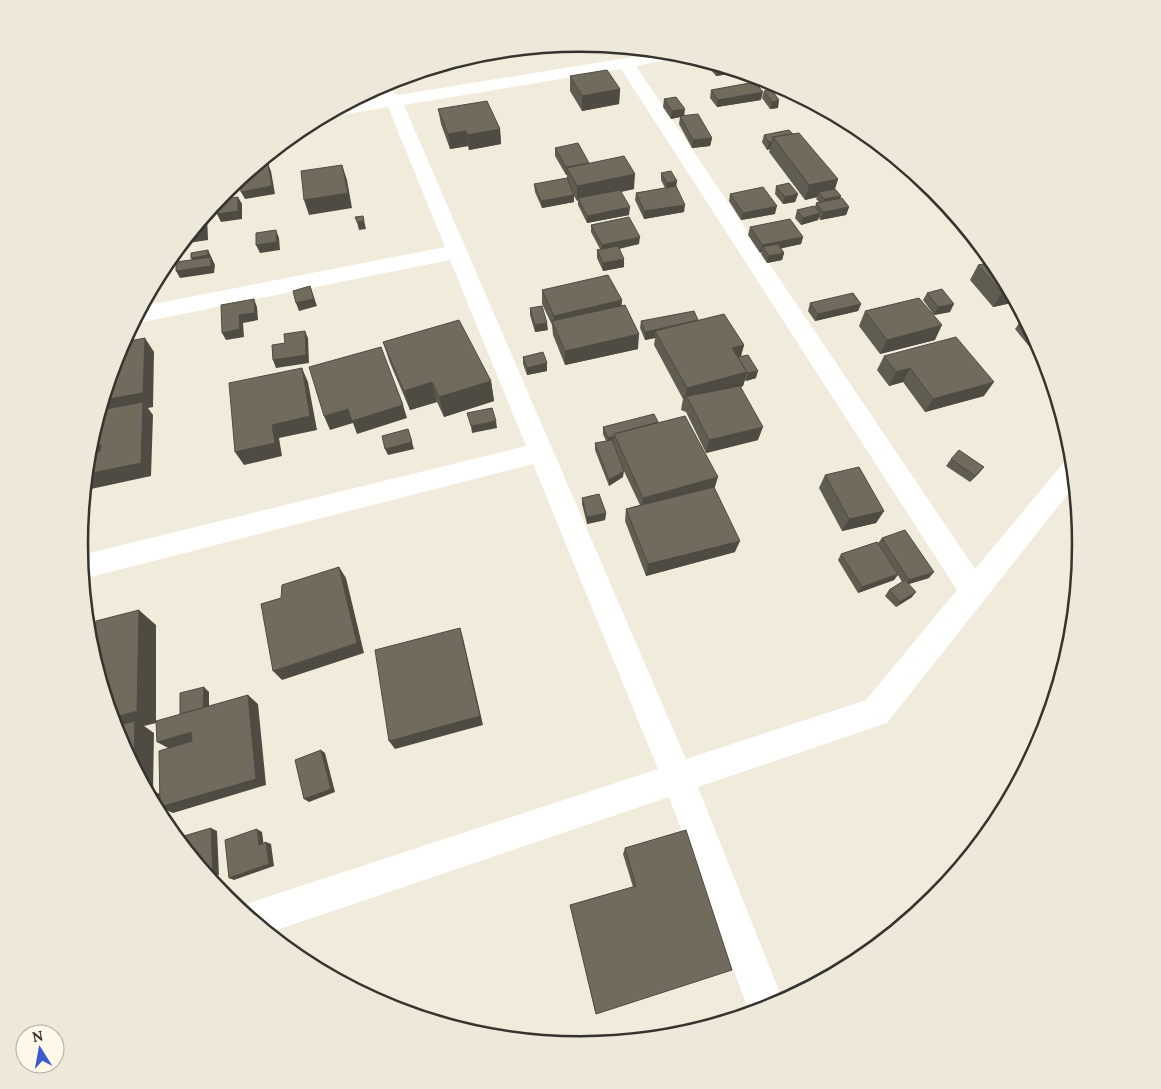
<svg xmlns="http://www.w3.org/2000/svg" width="1161" height="1089" font-family="Lora,serif">
<rect width="100%" height="100%" fill="#f1ebdb"/>
<g fill="none" stroke-linecap="round" stroke-linejoin="round">
<!-- minor -->
<path fill="#fff" fill-rule="evenodd" d="M663,52L688,56L636,66L975,569L1065,461L1073,458L1075,485L887,723L698,787L783,1001L772,1007L750,1014L669,797L268,933L239,909L252,902L658,769L533,464L83,579L81,555L526,446L450,260L138,323L134,322L143,306L445,247L388,107L334,116L328,115L349,103L379,98L371,92L384,85L398,95ZM621,69L957,590L866,700L686,759L404,105Z"/>
</g>
<!-- wall -->
<g fill="#615c51">
<polygon points="518,50 518,56 508,57 505,51"/>
<polygon points="712,64 730,69 729,74 716,76 711,70"/>
<polygon points="570,76 620,89 619,104 582,111 570,91"/>
<polygon points="711,90 761,100 717,107 710,98"/>
<polygon points="764,91 778,108 770,109 762,98"/>
<polygon points="664,99 712,138 710,146 692,148 679,124 680,117 671,119 663,107"/>
<polygon points="808,101 822,109 822,110 815,112 808,105"/>
<polygon points="438,109 500,129 501,144 469,150 468,146 450,149 441,124"/>
<polygon points="793,134 838,179 835,189 841,196 840,199 849,207 846,215 820,220 819,217 818,220 801,225 795,218 797,210 815,207 816,203 819,202 816,199 817,197 805,200 769,152 770,149 767,150 762,142 764,135"/>
<polygon points="555,148 589,163 634,189 621,192 629,215 587,223 578,205 578,200 577,201 574,196 574,202 542,208 535,192 534,184 567,179 567,175 566,175 555,156"/>
<polygon points="661,173 676,188 684,212 644,219 635,200 636,193 665,188 661,180"/>
<polygon points="776,186 798,194 795,202 783,204 775,194"/>
<polygon points="730,194 775,214 741,220 729,201"/>
<polygon points="591,225 639,244 619,249 624,267 603,271 597,258 597,250 600,249 591,232"/>
<polygon points="750,227 803,237 801,244 781,248 784,253 782,260 767,263 761,254 762,252 760,253 748,235"/>
<polygon points="978,265 1016,302 993,307 970,280"/>
<polygon points="542,290 621,305 638,349 565,365 553,335 552,325 542,304"/>
<polygon points="927,293 950,312 934,315 923,300"/>
<polygon points="810,303 861,304 858,311 815,321 808,311"/>
<polygon points="530,308 548,330 535,332 530,315"/>
<polygon points="865,311 935,340 880,354 859,326"/>
<polygon points="698,320 744,345 741,356 756,378 746,381 745,380 743,386 741,387 758,440 706,453 686,412 681,410 683,399 654,345 655,338 645,340 640,328 641,321"/>
<polygon points="1026,321 1043,353 1036,355 1015,329 1020,322"/>
<polygon points="383,342 491,381 494,401 444,417 437,402 410,410 390,363"/>
<polygon points="884,356 984,396 925,412 903,382 889,386 877,370"/>
<polygon points="523,357 547,363 547,371 527,375 523,364"/>
<polygon points="658,422 715,489 735,552 646,576 625,521 626,509 640,505 622,467 623,477 609,486 595,450 595,443 606,441 603,434 603,427"/>
<polygon points="951,459 984,467 979,473 970,482 946,466"/>
<polygon points="825,475 884,511 876,523 842,531 819,488"/>
<polygon points="582,498 606,513 605,520 587,524 582,504"/>
<polygon points="882,538 929,578 909,584 912,597 896,607 885,596 889,590 902,582 898,575 894,580 858,593 838,560 841,554 878,543"/>
<polygon points="686,830 596,1014 570,905 633,887 623,854 625,848"/>
</g>
<!-- shaded-wall -->
<g fill="#4f4b42">
<polygon points="518,50 518,56 508,57 508,51"/>
<polygon points="479,55 479,57 469,59 470,63 454,66 453,62"/>
<polygon points="725,68 730,69 729,74 716,76 717,69"/>
<polygon points="620,89 619,104 582,111 582,96"/>
<polygon points="763,92 761,100 717,107 718,100"/>
<polygon points="779,100 778,108 770,109 772,102"/>
<polygon points="816,106 822,109 822,110 815,112"/>
<polygon points="685,109 684,117 680,116 680,117 671,119 672,111"/>
<polygon points="500,129 501,144 469,150 467,135"/>
<polygon points="466,131 468,146 450,149 448,134"/>
<polygon points="712,138 710,146 692,148 693,140"/>
<polygon points="769,142 772,142 770,149 767,150"/>
<polygon points="264,160 266,164 247,174 263,160"/>
<polygon points="268,164 271,171 275,194 245,199 241,192"/>
<polygon points="342,165 347,180 352,208 309,215 304,200"/>
<polygon points="566,167 567,168 567,175 566,175"/>
<polygon points="635,174 634,189 579,200 578,198 578,200 577,201 577,186"/>
<polygon points="838,179 833,194 819,192 817,197 805,200 809,185"/>
<polygon points="677,181 676,189 666,191 667,183"/>
<polygon points="798,194 795,202 783,204 785,197"/>
<polygon points="574,195 574,202 542,208 541,201"/>
<polygon points="841,196 838,204 822,207 824,199"/>
<polygon points="238,197 242,204 242,219 221,222 217,214"/>
<polygon points="685,205 684,212 644,219 644,211"/>
<polygon points="777,206 775,214 741,220 743,213"/>
<polygon points="630,207 629,215 587,223 587,216"/>
<polygon points="849,207 846,215 820,220 823,212"/>
<polygon points="820,213 818,220 801,225 803,218"/>
<polygon points="207,214 208,240 182,244"/>
<polygon points="363,216 366,229 359,230 357,222"/>
<polygon points="276,230 279,238 280,250 260,253 256,245"/>
<polygon points="640,237 639,244 602,252 602,245"/>
<polygon points="803,237 801,244 766,252 763,247 762,252 760,253 762,245"/>
<polygon points="208,250 215,265 214,273 180,278 176,271 195,266 191,258"/>
<polygon points="784,253 782,260 767,263 769,256"/>
<polygon points="624,259 624,267 603,271 603,263"/>
<polygon points="310,286 317,306 299,311 296,303"/>
<polygon points="1010,291 1016,302 993,307 1002,293"/>
<polygon points="254,299 257,307 258,320 243,323 244,337 226,340 222,333"/>
<polygon points="622,300 621,314 554,326 554,316"/>
<polygon points="861,304 858,311 815,321 818,314"/>
<polygon points="954,304 950,312 934,315 938,307"/>
<polygon points="698,321 655,331 655,338 645,340 645,332"/>
<polygon points="547,323 548,330 535,332 535,325"/>
<polygon points="942,325 935,340 880,354 887,340"/>
<polygon points="305,331 308,338 309,363 276,368 273,360"/>
<polygon points="639,334 638,349 565,365 565,351"/>
<polygon points="145,338 154,352 153,407 148,408 153,415 151,476 91,489 86,483 87,474 143,409 98,417 103,400"/>
<polygon points="744,345 740,359 738,360 732,348"/>
<polygon points="1041,348 1043,353 1036,355"/>
<polygon points="547,363 547,371 527,375 527,368"/>
<polygon points="302,368 308,382 317,430 279,438 282,456 244,465 235,452"/>
<polygon points="910,368 903,382 889,386 896,372"/>
<polygon points="758,371 756,378 746,381 748,373"/>
<polygon points="747,372 743,386 689,401 688,399 685,397 687,388"/>
<polygon points="491,381 494,401 444,417 439,397"/>
<polygon points="432,382 437,402 410,410 404,391"/>
<polygon points="994,382 984,396 925,412 933,399"/>
<polygon points="403,405 407,418 357,434 353,423 330,430 324,416 348,409"/>
<polygon points="496,421 497,428 472,433 471,426"/>
<polygon points="763,427 758,440 706,453 709,440"/>
<polygon points="408,429 414,449 388,455 385,449"/>
<polygon points="614,436 613,443 607,444 608,438"/>
<polygon points="101,445 112,458 97,461 89,452 89,447"/>
<polygon points="984,467 979,473 970,482 975,476"/>
<polygon points="624,471 623,477 609,486 609,480"/>
<polygon points="718,477 714,490 642,510 643,498"/>
<polygon points="884,511 876,523 842,531 849,519"/>
<polygon points="606,513 605,520 587,524 587,517"/>
<polygon points="740,541 735,552 646,576 648,564"/>
<polygon points="339,567 346,578 364,653 282,680 273,671"/>
<polygon points="934,572 929,578 905,585 909,580"/>
<polygon points="898,574 894,580 858,593 862,587"/>
<polygon points="916,592 912,597 896,607 900,602"/>
<polygon points="139,610 156,625 156,723 144,726 154,733 153,791 167,797 248,695 258,704 266,785 173,813 164,809 162,818 117,733 112,718"/>
<polygon points="88,624 95,629 94,657 89,642"/>
<polygon points="460,628 463,638 483,725 395,749 389,741"/>
<polygon points="204,687 209,692 209,713 186,718"/>
<polygon points="191,732 203,740 170,749 157,742"/>
<polygon points="321,750 325,753 335,792 309,802 304,799"/>
<polygon points="211,828 217,831 219,875 209,878 207,875"/>
<polygon points="257,829 262,832 264,847 259,845"/>
<polygon points="266,842 271,844 274,866 234,880 229,878"/>
</g>
<!-- building -->
<g fill="#716b5e" stroke="#4f4b42">
<polygon points="714,64 725,68 717,69"/>
<polygon points="607,70 620,89 582,96 570,76"/>
<polygon points="755,82 763,92 718,100 711,90"/>
<polygon points="771,89 779,100 772,102 764,91"/>
<polygon points="676,97 685,109 672,111 664,99"/>
<polygon points="487,101 500,129 467,135 466,131 448,134 438,109"/>
<polygon points="698,114 712,138 693,140 680,116"/>
<polygon points="789,130 793,134 773,137 772,142 769,142 764,135"/>
<polygon points="799,133 838,179 809,185 773,137"/>
<polygon points="578,143 589,163 566,167 555,148"/>
<polygon points="624,156 635,174 577,186 567,168"/>
<polygon points="268,164 272,186 241,192 240,180 257,165"/>
<polygon points="342,165 348,193 304,200 301,171"/>
<polygon points="671,171 677,181 667,183 661,173"/>
<polygon points="567,178 574,195 541,201 534,184"/>
<polygon points="789,183 798,194 785,197 776,186"/>
<polygon points="676,186 685,205 644,211 636,193"/>
<polygon points="763,187 777,206 743,213 730,194"/>
<polygon points="835,189 841,196 824,199 819,192"/>
<polygon points="620,190 630,207 587,216 578,198"/>
<polygon points="238,197 238,211 217,214 218,201 219,200"/>
<polygon points="842,198 849,207 823,212 816,203"/>
<polygon points="814,206 820,213 803,218 797,210"/>
<polygon points="363,216 364,221 357,222 355,217"/>
<polygon points="629,217 640,237 602,245 591,225"/>
<polygon points="790,219 803,237 762,245 750,227"/>
<polygon points="276,230 277,242 256,245 256,233"/>
<polygon points="778,244 784,253 769,256 763,247"/>
<polygon points="618,246 624,259 603,263 597,250"/>
<polygon points="208,250 208,255 191,258 191,253"/>
<polygon points="211,257 211,266 176,271 176,262"/>
<polygon points="993,262 997,267 1010,291 1002,293 978,265"/>
<polygon points="608,275 622,300 554,316 542,290"/>
<polygon points="310,286 314,299 296,303 293,291"/>
<polygon points="942,289 954,304 938,307 927,293"/>
<polygon points="853,293 861,304 818,314 810,303"/>
<polygon points="919,298 942,325 887,340 865,311"/>
<polygon points="254,299 255,313 239,315 240,329 222,333 221,305"/>
<polygon points="625,305 639,334 565,351 552,321"/>
<polygon points="542,306 547,323 535,325 530,308"/>
<polygon points="694,311 698,320 645,332 641,321"/>
<polygon points="724,314 744,345 732,348 747,372 687,388 655,331"/>
<polygon points="459,320 491,381 439,397 432,382 404,391 383,342"/>
<polygon points="1026,321 1039,345 1020,322"/>
<polygon points="305,331 306,355 273,360 272,345 285,343 284,334"/>
<polygon points="956,337 994,382 933,399 910,368 896,372 884,356"/>
<polygon points="145,338 143,393 103,400 118,353 124,342"/>
<polygon points="381,347 403,405 352,421 348,409 324,416 309,367"/>
<polygon points="543,352 547,363 527,368 523,357"/>
<polygon points="748,355 758,371 748,373 747,372 738,357"/>
<polygon points="302,368 310,416 272,425 275,443 235,452 229,383"/>
<polygon points="740,386 763,427 709,440 688,399 683,397"/>
<polygon points="143,402 141,463 87,474 89,454 100,451 101,445 89,447 101,410"/>
<polygon points="492,408 496,421 471,426 467,413"/>
<polygon points="654,414 658,422 614,434 614,436 608,438 603,427"/>
<polygon points="685,416 718,477 643,498 614,434"/>
<polygon points="408,429 412,442 385,449 382,436"/>
<polygon points="612,440 624,471 609,480 595,443"/>
<polygon points="959,450 984,467 975,476 951,459"/>
<polygon points="859,467 884,511 849,519 825,475"/>
<polygon points="714,487 740,541 648,564 626,509"/>
<polygon points="599,494 606,513 587,517 582,498"/>
<polygon points="905,530 934,572 909,580 882,538"/>
<polygon points="877,542 898,574 862,587 841,554"/>
<polygon points="339,567 357,643 273,671 261,604 281,598 282,585"/>
<polygon points="905,580 916,592 900,602 889,590"/>
<polygon points="139,610 137,711 112,718 89,642 95,640 96,621"/>
<polygon points="460,628 480,716 389,741 375,650"/>
<polygon points="204,687 203,708 180,714 180,693"/>
<polygon points="248,695 256,779 160,807 159,751 192,741 191,732 157,742 156,721"/>
<polygon points="135,721 134,766 118,736 115,726"/>
<polygon points="321,750 331,789 304,799 295,760"/>
<polygon points="211,828 213,873 207,875 177,838"/>
<polygon points="257,829 259,845 266,842 269,864 229,878 225,840"/>
<polygon points="686,830 732,970 596,1014 570,905 636,886 625,848"/>
</g>
<!-- crop -->
<path d="M0 0H1161V1089H0ZM88 544a492 492 0 1 1 984 0a492 492 0 1 1-984 0Z" fill="#eee8da" fill-rule="evenodd"/>
<path fill="none" stroke="#37342f" stroke-width="2.5" d="M88 544a492 492 0 1 1 984 0a492 492 0 1 1-984 0Z"/>
<!-- north arrow -->
<g transform="translate(40 1049) rotate(349)"><circle r="24" fill="#fef8e9" stroke="#aeaa9f"/>
<path d="M0-4L9 19L0 12L-9 19Z" fill="#3d5acc"/>
<text y="-8" font-size="14" font-weight="bold" text-anchor="middle" fill="#37342f">N</text>
</g>
</svg>
